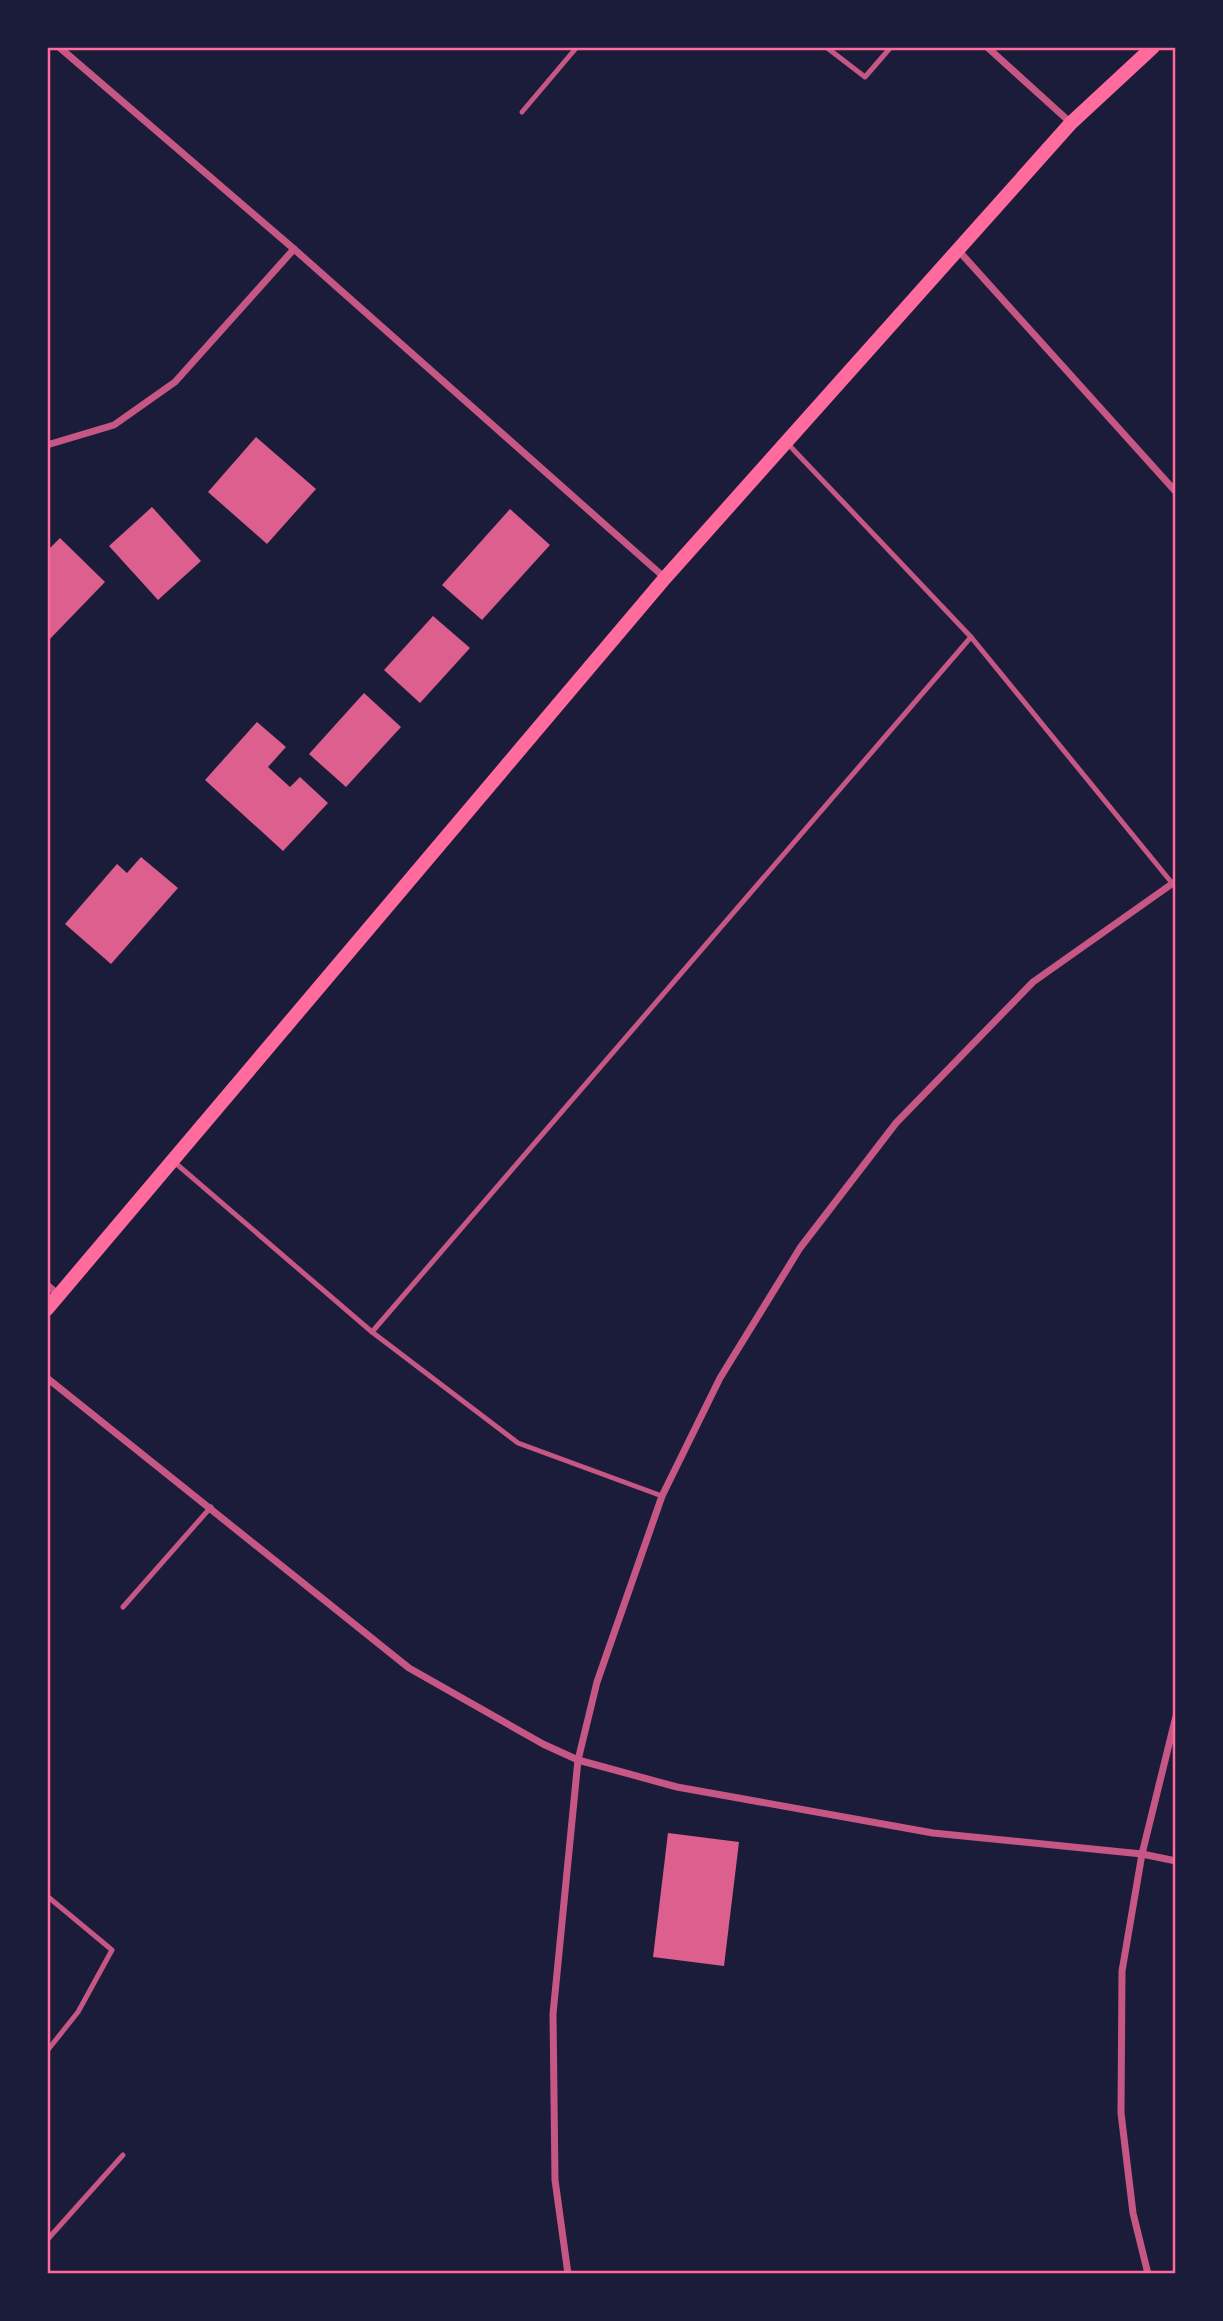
<svg xmlns="http://www.w3.org/2000/svg" width="1223" height="2321" font-family="'Titillium Web',sans-serif">
<rect width="100%" height="100%" fill="#1b1b3a"/>
<!-- building -->
<g fill="#dd5f8e">
<polygon points="256,437 316,489 267,544 208,492"/>
<polygon points="152,507 201,561 158,600 109,546"/>
<polygon points="510,509 550,545 482,620 442,585"/>
<polygon points="60,538 105,582 47,642 47,551"/>
<polygon points="433,616 470,648 420,703 384,670"/>
<polygon points="364,693 401,727 346,787 309,754"/>
<polygon points="257,722 286,747 268,767 290,787 300,777 328,803 283,851 205,780"/>
<polygon points="141,857 178,888 111,964 65,924 117,864 127,873"/>
<polygon points="668,1833 739,1842 724,1966 653,1957"/>
</g>
<g fill="none" stroke-linecap="round" stroke-linejoin="round">
<!-- service -->
<g stroke="#c65784" stroke-width="5">
<polyline points="826,47 865,77 891,47"/>
<polyline points="522,112 577,47"/>
<polyline points="788,444 971,637 1172,883"/>
<polyline points="173,1161 372,1332 518,1443 662,1496"/>
<polyline points="372,1332 971,637"/>
<polyline points="123,1607 211,1507"/>
<polyline points="47,1896 112,1950 78,2012 47,2051"/>
<polyline points="47,2240 123,2155"/>
</g>
<!-- minor -->
<g stroke="#c65784" stroke-width="7">
<polyline points="59,47 294,249 665,578"/>
<polyline points="987,47 1071,123"/>
<polyline points="958,250 1176,492"/>
<polyline points="47,445 114,425 175,382 294,249"/>
<polyline points="47,1285 59,1295"/>
<polyline points="47,1378 409,1668 543,1744 578,1760 677,1787 933,1833 1142,1854 1176,1861"/>
<polyline points="568,2274 555,2180 553,2014 578,1760 597,1682 662,1496 720,1378 800,1248 896,1123 1033,982 1176,881"/>
<polyline points="1148,2274 1133,2213 1121,2113 1122,1971 1142,1854 1176,1716"/>
</g>
<!-- secondary -->
<polyline stroke="#ff6b9d" stroke-width="14" points="47,1309 665,578 1071,123 1153,47"/>
</g>
<!-- border -->
<rect width="1223" height="2321" fill="none" stroke="#1b1b3a" stroke-width="98"/>
<rect x="49" y="49" width="1125" height="2223" fill="none" stroke="#ff6b9d" stroke-width="2.5"/>
</svg>
